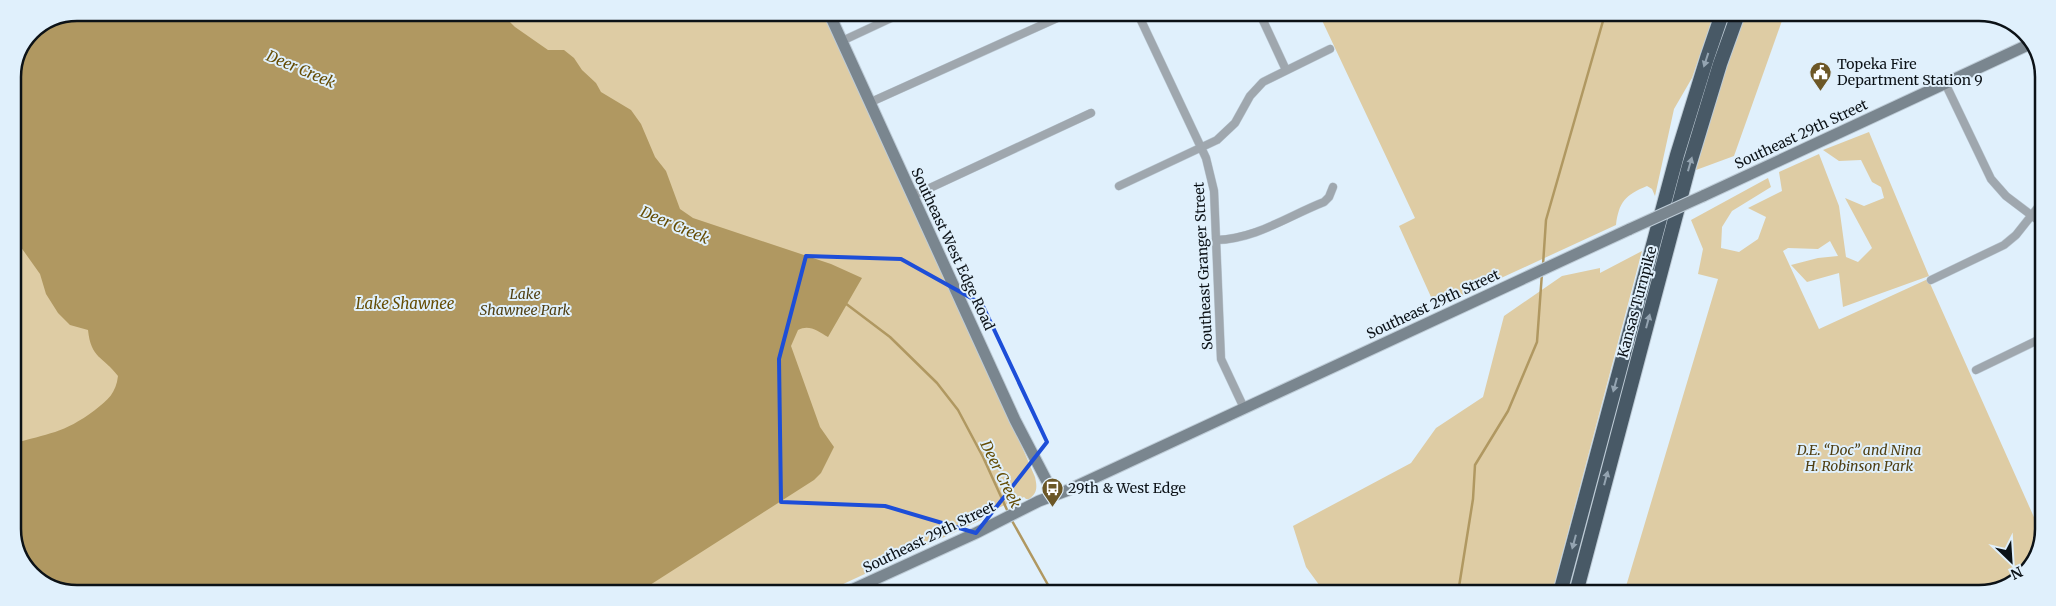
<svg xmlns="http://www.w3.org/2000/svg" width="2056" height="606" font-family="Merriweather,serif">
<rect width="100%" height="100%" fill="#e0f0fc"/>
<!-- green -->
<g fill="#decca4">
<path d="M78,13H826L990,373L1035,477C1037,486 1038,493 1029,499H1026L1024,497L984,514V518L981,520L826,592L60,591L26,568L13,533V77L32,31Z"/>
<path d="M1319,14H1714L1692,78L1674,109L1655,196L1652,189L1647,186C1625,195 1619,202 1616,225L1436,308L1399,226L1415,218Z"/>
<polygon points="1746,14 1784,15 1734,156 1696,170 1723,76"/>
<polygon points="1869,132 1929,276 1843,307 1839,273 1807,282 1791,265 1818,258 1838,256 1830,241 1818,249 1788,248 1783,251 1819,329 1928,279 2041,533 2041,546 2018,580 1979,593 1624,593 1718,279 1698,274 1703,249 1691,220 1768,178 1771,187 1732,211 1722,227 1721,248 1739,252 1758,239 1766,217 1748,208 1782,191 1779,172 1819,154 1839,206 1846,257 1858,262 1872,248 1845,198 1864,206 1884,198 1881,187 1872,182 1861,160 1839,161 1823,150"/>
<polygon points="1642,251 1552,593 1325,593 1306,567 1293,526 1411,463 1436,428 1483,397 1504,316 1562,276 1600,268 1600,273"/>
</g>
<!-- water -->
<path fill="#b09861" d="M78,13H501L515,27L548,50H564L574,58L582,70L596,83L601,92L631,110L641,124L655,157L666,171L680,209L693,218L831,264L862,278L828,337C818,331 809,324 798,330L791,346L820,427L834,447L821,473L814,480L639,592L60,591L26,568L13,533V444C48,433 63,434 95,410C108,400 116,393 118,376C103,356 91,359 88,330L70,325L58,313L46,294L40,274L13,236V77L32,31Z"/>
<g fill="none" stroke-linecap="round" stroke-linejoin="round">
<!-- stream -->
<g stroke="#b09861" stroke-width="2.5">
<polyline points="1543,265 1546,220 1605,14"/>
<polyline points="845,303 890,337 937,383 958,410 983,457 1008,512"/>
<polyline points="1011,519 1052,592"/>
<polyline points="1458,593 1473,499 1475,465 1508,411 1537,342 1542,273"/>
</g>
<defs>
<g id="street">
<polyline points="1138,14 1206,158 1214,191 1221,359 1244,408"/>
<polyline points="1260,14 1286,70"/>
<polyline points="842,41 902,13"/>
<polyline points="1945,83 1991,179 2006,196 2043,224"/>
<polyline points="871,102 1064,15"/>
<polyline points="1119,186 1217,140 1235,123 1250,96 1263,82 1330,49"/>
<polyline points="910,191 917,194 1091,113"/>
<path d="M1216,240C1256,239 1288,216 1324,202L1329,197L1333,187"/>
<polyline points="1931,280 2004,245 2016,235 2043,201"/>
<polyline points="1976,370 2042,338"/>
</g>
<g id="secondary">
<polyline points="829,13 1015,420 1054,495"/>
<polyline points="1703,196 2032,43"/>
<polyline points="847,592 976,533 1039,501 1066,491 1630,229"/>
</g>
<g id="highway">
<polyline points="1560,593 1677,155 1707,58 1722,14"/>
<polyline points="1576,593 1689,166 1720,64 1738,14"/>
</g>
</defs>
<!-- street casing -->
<use href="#street" stroke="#beccd7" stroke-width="9"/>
<!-- secondary casing -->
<use href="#secondary" stroke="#beccd7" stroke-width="13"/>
<!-- highway casing -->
<use href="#highway" stroke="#beccd7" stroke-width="16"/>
<!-- street -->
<use href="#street" stroke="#9fa7ae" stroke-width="8"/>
<!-- secondary -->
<use href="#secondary" stroke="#7a868f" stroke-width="11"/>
<!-- highway -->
<use href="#highway" stroke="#485966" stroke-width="14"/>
<defs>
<polyline id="secondary-bridge" points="1630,229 1703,196"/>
</defs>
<!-- secondary-bridge casing -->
<use href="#secondary-bridge" stroke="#beccd7" stroke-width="13" stroke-linecap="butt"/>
<!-- secondary-bridge -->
<use href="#secondary-bridge" stroke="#7a868f" stroke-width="11"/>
</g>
<!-- one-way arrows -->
<defs><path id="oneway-solid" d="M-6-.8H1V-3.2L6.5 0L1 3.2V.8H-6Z" transform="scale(1.25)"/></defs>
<g fill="#94a4b1">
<use href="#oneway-solid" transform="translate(1706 60) rotate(108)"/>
<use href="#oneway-solid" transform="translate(1690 164) rotate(-74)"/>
<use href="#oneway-solid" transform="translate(1648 321) rotate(-75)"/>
<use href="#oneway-solid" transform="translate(1615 385) rotate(105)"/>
<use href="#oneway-solid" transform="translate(1606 478) rotate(-75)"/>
<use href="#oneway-solid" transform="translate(1574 542) rotate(105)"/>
</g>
<!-- marked area -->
<path fill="none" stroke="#1d4ed8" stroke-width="4" stroke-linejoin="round" d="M806,256L901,259L982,304L1047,442L976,533L885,506L781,502L779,359Z"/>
<!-- icons -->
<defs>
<symbol id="civic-pin" viewBox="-11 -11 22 30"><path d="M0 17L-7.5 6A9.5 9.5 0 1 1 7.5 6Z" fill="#6c5726" stroke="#e0f0fc"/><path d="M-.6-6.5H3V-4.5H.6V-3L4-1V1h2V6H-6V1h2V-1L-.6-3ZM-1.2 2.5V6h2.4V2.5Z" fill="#fff"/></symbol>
<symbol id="bus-pin" viewBox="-11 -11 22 30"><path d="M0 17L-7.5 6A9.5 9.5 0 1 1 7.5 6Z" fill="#6c5726" stroke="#e0f0fc"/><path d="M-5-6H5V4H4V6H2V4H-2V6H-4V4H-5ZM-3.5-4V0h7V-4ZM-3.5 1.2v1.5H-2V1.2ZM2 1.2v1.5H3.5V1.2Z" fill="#fff"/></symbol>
</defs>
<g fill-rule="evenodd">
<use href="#civic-pin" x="1808" y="60" width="25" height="34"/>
<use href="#bus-pin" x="1040" y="476" width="25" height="34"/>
</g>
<g text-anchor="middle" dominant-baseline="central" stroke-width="4" stroke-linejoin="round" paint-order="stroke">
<!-- poi labels -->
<g font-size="14" fill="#0c1217" stroke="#e0f0fc" text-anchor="start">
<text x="1837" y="64">Topeka Fire<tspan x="1837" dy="16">Department Station 9</tspan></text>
<text x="1068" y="488">29th &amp; West Edge</text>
</g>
<!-- street labels -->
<g font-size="14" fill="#0c1217" stroke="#e0f0fc">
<text transform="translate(1801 134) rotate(-25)">Southeast 29th Street</text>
<text transform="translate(953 249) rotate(65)">Southeast West Edge Road</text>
<text transform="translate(1203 266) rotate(-93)">Southeast Granger Street</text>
<text transform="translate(1637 302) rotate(-75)">Kansas Turnpike</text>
<text transform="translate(1433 304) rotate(-25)">Southeast 29th Street</text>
<text transform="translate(929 537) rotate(-26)">Southeast 29th Street</text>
</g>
<!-- park labels -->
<g font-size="14" font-style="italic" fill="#4f3e11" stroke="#e0f0fc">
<text x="525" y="294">Lake<tspan x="525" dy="16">Shawnee Park</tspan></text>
<text x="1859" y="450">D.E. “Doc” and Nina<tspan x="1859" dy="16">H. Robinson Park</tspan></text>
</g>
<!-- water labels -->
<g font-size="15" font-style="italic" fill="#654c04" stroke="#e0f0fc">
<text transform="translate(301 69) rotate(23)">Deer Creek</text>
<text transform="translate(675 225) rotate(23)">Deer Creek</text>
<text x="405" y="303">Lake Shawnee</text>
<text transform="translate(1001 474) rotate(64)">Deer Creek</text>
</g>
</g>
<!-- crop -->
<path d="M0 0H2056V606H0ZM77 21H1979A56 56 0 0 1 2035 77V529A56 56 0 0 1 1979 585H77A56 56 0 0 1 21 529V77A56 56 0 0 1 77 21Z" fill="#e0f0fc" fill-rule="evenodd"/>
<path fill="none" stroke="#0c1217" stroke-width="2.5" d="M77 21H1979A56 56 0 0 1 2035 77V529A56 56 0 0 1 1979 585H77A56 56 0 0 1 21 529V77A56 56 0 0 1 77 21Z"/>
<!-- north arrow -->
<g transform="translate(2011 561) rotate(155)" stroke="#e0f0fc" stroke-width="4" paint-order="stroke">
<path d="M0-4L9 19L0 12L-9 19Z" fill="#0c1217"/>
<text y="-8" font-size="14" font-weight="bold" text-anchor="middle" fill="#0c1217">N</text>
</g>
</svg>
